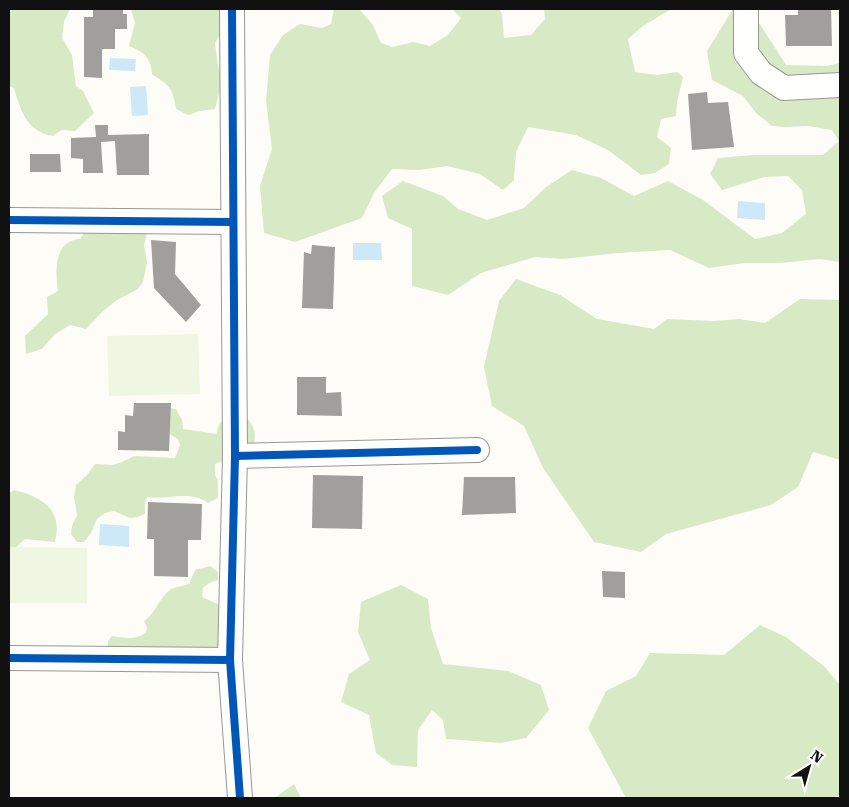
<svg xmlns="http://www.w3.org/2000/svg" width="849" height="807" font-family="'Roboto Serif',serif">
<rect width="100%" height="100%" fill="#fdfcf7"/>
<!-- forest -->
<g fill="#d8eac5">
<path d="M9,9H70L64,22L62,38L72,55L76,86L83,91L94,113L75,131L61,130L53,136C26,131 21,111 14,88L9,86Z"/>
<path d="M131,9H224L223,29L215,43L218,66L222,82L215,109L200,111L188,115L176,109C173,87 169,86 152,74C151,58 144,52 129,46L135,23Z"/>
<polygon points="334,9 359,9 373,25 381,43 392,47 413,42 430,46 448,35 461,18 452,9 499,9 502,14 504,38 531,35 545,19 544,9 671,9 643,26 628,39 635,72 657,75 677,72 683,77 677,102 676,116 661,119 657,137 671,148 669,164 655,173 641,175 608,150 576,135 528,127 516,152 514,180 503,190 480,174 447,166 419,170 392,169 374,193 362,218 295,242 264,233 260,186 272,149 266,101 270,55 283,35 300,24 322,28 331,24"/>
<polygon points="733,9 736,9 760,24 786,65 826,66 840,63 840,262 820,259 780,263 745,263 709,268 670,250 617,253 563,259 535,257 481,273 448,295 412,286 412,229 388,218 382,196 403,181 443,196 458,209 487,220 524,208 546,187 572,170 601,178 634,196 668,181 703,200 755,239 782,233 806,214 802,190 788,176 765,177 722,190 710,174 718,158 754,155 823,155 839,141 832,130 808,126 785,127 772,126 756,113 743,96 712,80 707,51"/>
<path d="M148,230L144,245L147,262L143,282L138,289L117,300L103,311L86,329L70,325L55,334L42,349L26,354L25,336L48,314L47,297L58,291C56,278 54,254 66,244C69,241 77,239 81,238L84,232Z"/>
<polygon points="516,279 560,295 597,319 654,329 667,319 713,321 739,319 765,323 800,299 840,300 840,460 813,452 798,487 771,505 666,534 641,552 594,542 543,468 524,426 492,406 484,367 499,301"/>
<path d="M161,407L176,409L182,420L183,429L217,434C218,419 227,416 240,413C255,424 258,432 252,450L215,464V475L218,480V498L208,503C189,489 167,501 147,497L145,504V514L138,517L130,518L114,511L105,513L97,519L91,533L84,542H77L71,534L72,526L77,515L74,497L76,485L87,475L95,464L113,465L122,462L134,456L175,458L180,445L178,439L160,429Z"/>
<path d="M14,490C42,497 63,509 55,542L25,539L12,551H9V493Z"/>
<path d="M210,566L218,572V580L209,583L203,588L202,597L224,607L223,643L218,651L108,647V641L112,636C125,638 135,640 146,633L147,627L144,621C155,614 159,598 170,590C175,587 183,586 189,584L195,570Z"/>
<polygon points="401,585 428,599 431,628 443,664 508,671 541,685 549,710 526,738 501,743 446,739 443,720 432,710 418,730 417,767 392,765 376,753 369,715 341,702 349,674 370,660 358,632 361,602"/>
<polygon points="760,625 786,637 825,667 838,683 840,682 840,798 626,798 588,728 606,691 636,676 650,653 724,655"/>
<polygon points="294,784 301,798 276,798 276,797"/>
</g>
<!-- pitch -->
<g fill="#f0f6e1">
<polygon points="198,334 200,394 109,396 107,336"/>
<polygon points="9,547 87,548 87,603 9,603"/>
</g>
<!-- water -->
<g fill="#cde8f7">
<polygon points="110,58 136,59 135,71 109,70"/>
<polygon points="146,86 148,115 132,116 130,87"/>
<polygon points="738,201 765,203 765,220 737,218"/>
<polygon points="353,243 381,243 382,260 353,260"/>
<polygon points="100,524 129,526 129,547 99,545"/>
</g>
<!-- building -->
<g fill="#a19f9c">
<polygon points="93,9 123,9 123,14 127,14 127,29 115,29 115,49 102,49 102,78 84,77 84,17 93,17"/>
<polygon points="798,9 831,9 832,46 786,46 785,15 798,15"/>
<polygon points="707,92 708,103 728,102 734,147 692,150 688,94"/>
<polygon points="95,125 108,125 108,135 149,134 149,175 117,175 115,141 101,142 103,173 83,173 83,159 71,158 71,138 96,137"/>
<polygon points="30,154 60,154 61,172 30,172"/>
<polygon points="151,240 176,242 175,274 201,305 186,322 154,288"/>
<polygon points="312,245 335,247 333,309 302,308 304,252 311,254"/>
<polygon points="297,377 326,377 326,393 341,392 342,416 297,415"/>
<polygon points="134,403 171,403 169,451 118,450 118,431 125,432 125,415 133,416"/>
<polygon points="313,475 363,476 362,529 312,528"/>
<polygon points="464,477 515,477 516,513 462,515"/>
<polygon points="148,502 202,504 201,540 188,540 188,577 154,576 154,539 147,539"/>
<polygon points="602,571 625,572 625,598 603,597"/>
</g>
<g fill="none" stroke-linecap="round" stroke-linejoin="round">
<defs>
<g id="minor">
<polyline points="232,9 235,456 230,660 240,798"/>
<polyline points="746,9 746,53 761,73 784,88 840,85"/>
<polyline points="9,220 233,222"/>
<polyline points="235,456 477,450"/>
<polyline points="9,658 230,660"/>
</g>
</defs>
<!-- minor casing -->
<use href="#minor" stroke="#979795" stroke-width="26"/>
<!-- minor -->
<use href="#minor" stroke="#fffffe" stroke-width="24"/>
<defs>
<g id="cycleway">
<polyline points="232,9 235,456 230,660 240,798"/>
<polyline points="9,220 233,222"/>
<polyline points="235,456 477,450"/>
<polyline points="9,658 230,660"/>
</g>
</defs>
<!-- cycleway casing -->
<use href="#cycleway" stroke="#fff" stroke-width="11"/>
<!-- cycleway -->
<use href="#cycleway" stroke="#0057b8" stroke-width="8"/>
</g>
<!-- border -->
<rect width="849" height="807" fill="none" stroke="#111111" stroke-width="20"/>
<!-- north arrow -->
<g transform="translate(809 767) rotate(37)" stroke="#ffffff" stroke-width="4" paint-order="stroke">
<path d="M0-4L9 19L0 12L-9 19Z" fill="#111111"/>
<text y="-8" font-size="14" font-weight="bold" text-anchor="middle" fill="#111111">N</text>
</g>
</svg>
